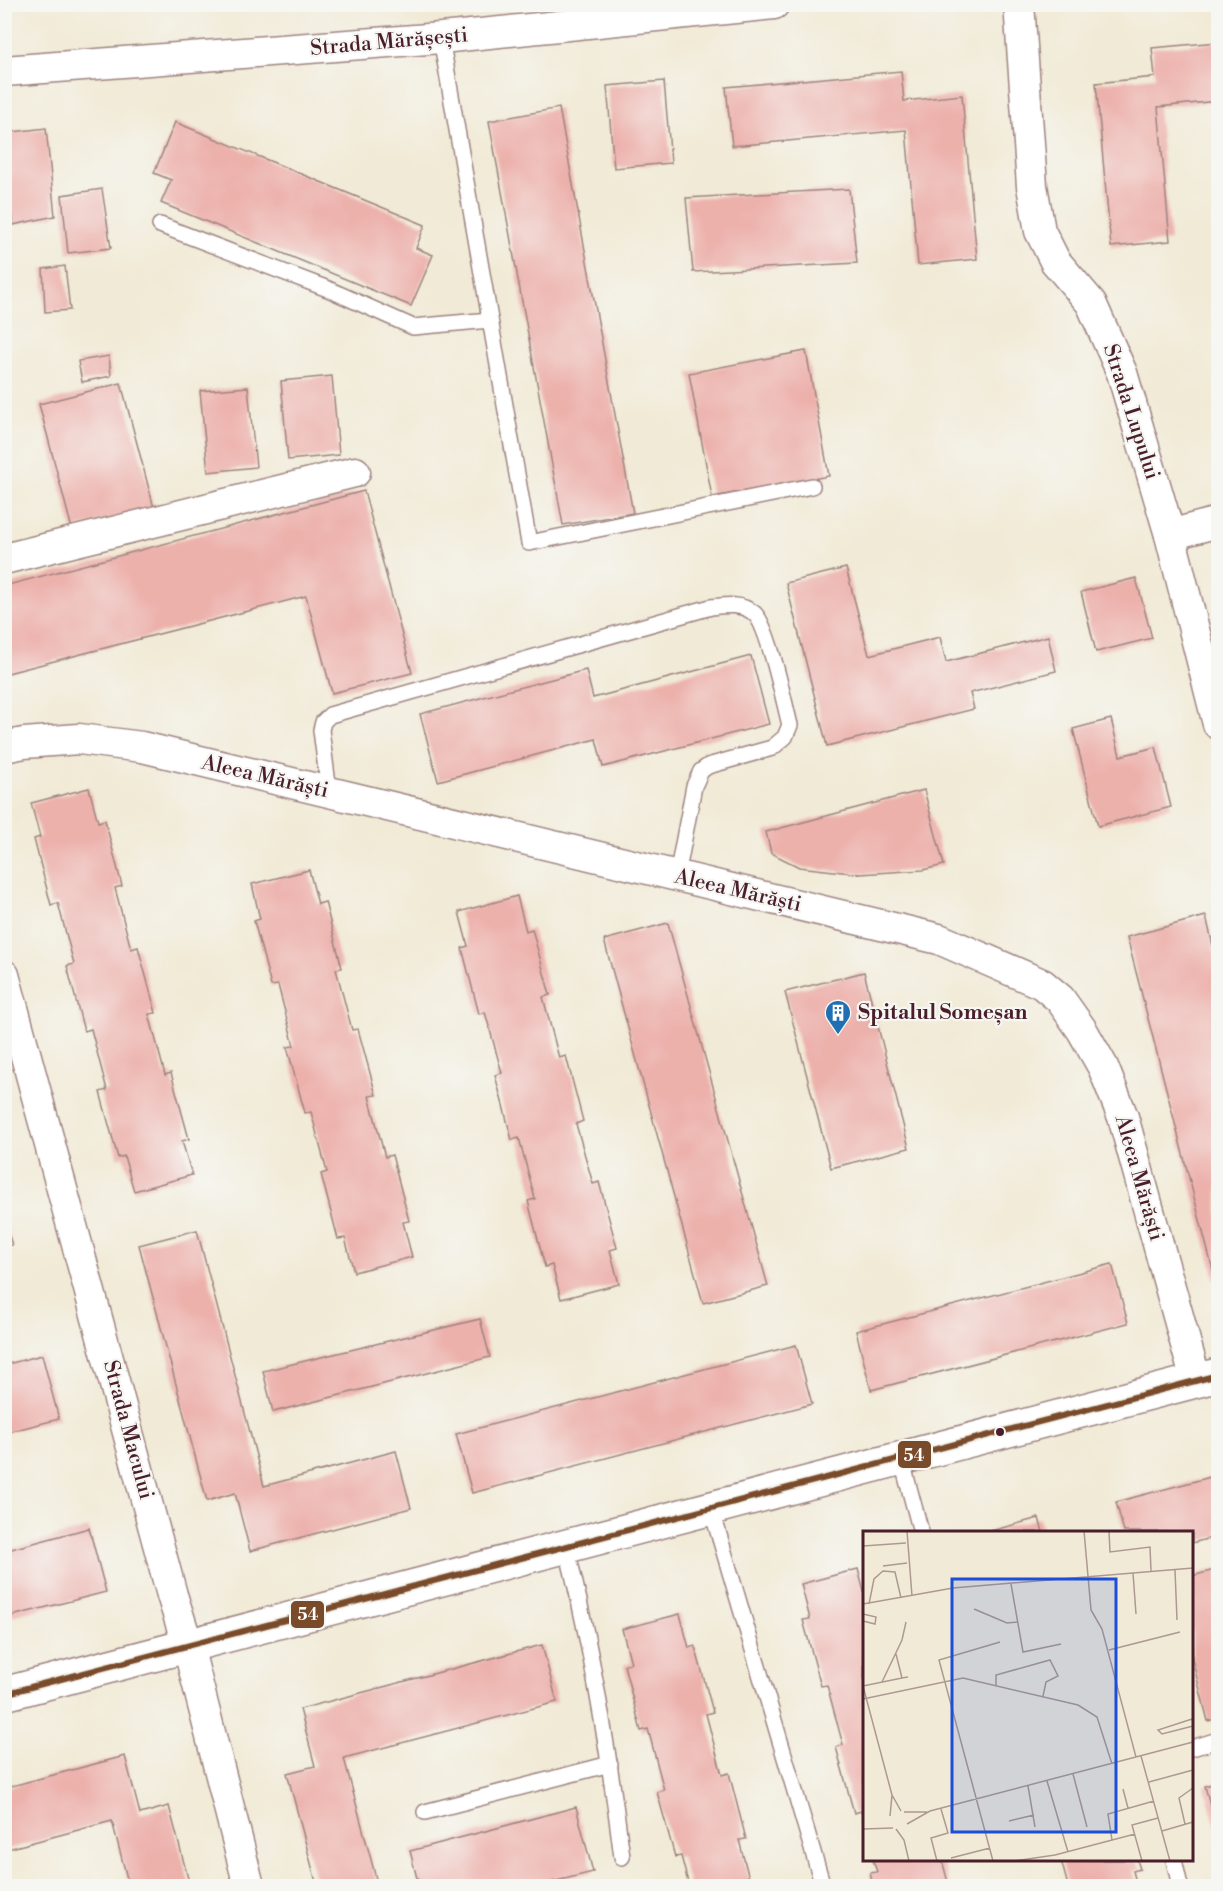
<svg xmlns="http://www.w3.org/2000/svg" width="1223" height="1891" font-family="'Libre Bodoni',serif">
<rect width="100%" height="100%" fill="#f6f6f2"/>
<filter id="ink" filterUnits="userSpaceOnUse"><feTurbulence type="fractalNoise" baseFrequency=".0167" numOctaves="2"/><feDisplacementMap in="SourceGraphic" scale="12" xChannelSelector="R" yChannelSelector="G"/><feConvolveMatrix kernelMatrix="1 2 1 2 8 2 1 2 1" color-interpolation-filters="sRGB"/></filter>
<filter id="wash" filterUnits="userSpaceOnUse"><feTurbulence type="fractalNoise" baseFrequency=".008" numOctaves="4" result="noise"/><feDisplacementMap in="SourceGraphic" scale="24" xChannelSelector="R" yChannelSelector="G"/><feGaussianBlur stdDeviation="1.35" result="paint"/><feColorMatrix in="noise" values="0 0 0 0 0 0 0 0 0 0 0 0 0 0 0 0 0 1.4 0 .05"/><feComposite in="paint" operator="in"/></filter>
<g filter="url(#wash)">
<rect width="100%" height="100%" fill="#f1ead6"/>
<g id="blocks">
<!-- building -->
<g fill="#edb1ac">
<polygon points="1218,42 1218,101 1158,107 1170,241 1111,247 1096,83 1155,77 1152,48"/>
<polygon points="901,71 904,101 962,95 977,259 918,265 906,130 732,146 726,87"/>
<polygon points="664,81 671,163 614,168 607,86"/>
<polygon points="559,108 633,513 563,525 489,121"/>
<polygon points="175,122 425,225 416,248 433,255 411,306 161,203 171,180 154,173"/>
<polygon points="46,128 55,216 13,225 4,156 4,133"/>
<polygon points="102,189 111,248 68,253 62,195"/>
<polygon points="849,189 857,263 693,272 686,198"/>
<polygon points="65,266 70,310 45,312 43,269"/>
<polygon points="806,351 829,476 712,497 689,373"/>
<polygon points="109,356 111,376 82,382 78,361"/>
<polygon points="332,376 339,455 288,460 281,381"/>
<polygon points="121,383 154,508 72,529 39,404"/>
<polygon points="248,387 256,467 208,472 200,391"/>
<polygon points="364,491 412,673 332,693 306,596 4,674 4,586"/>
<polygon points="846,568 869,655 940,637 946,662 1048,636 1056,671 970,693 974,709 827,746 786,583"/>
<polygon points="1136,578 1152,638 1096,652 1081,592"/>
<polygon points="751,656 769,724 603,767 596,739 438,781 420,714 586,670 593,698"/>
<polygon points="1111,719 1120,756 1156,747 1171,807 1098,826 1073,729"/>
<polygon points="89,788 98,822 105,820 122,886 115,888 131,949 138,947 156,1013 149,1014 165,1075 171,1073 189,1139 182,1141 192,1175 134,1191 124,1156 118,1158 100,1092 107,1090 91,1029 84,1031 67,966 74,964 58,903 51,905 34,839 40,837 31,803"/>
<polygon points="924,790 944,865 923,870 860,874 799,867 771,853 766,832"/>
<polygon points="309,870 318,904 325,902 342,968 336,969 352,1030 358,1029 376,1095 369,1096 385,1157 392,1155 409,1221 403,1222 412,1257 354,1272 345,1238 338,1239 321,1174 327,1172 311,1112 305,1113 287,1047 294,1046 278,985 271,986 254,921 260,919 252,884"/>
<polygon points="517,896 526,931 532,929 550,995 543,997 559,1058 566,1056 583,1121 576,1124 593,1184 599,1182 617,1248 610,1250 619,1284 561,1299 552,1265 545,1267 528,1201 535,1199 519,1138 512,1140 495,1075 502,1073 485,1012 479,1014 462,948 468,946 459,912"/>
<polygon points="1206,916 1218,967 1218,1290 1127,937"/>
<polygon points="668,923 768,1286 703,1303 604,940"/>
<polygon points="864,972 909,1148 831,1168 785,992"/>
<polygon points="4,1221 12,1245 4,1247"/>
<polygon points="197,1230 264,1486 396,1451 411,1508 250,1551 235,1493 207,1501 139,1245"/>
<polygon points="1112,1264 1128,1323 871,1390 856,1331"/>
<polygon points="480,1319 490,1357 273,1412 263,1371"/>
<polygon points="796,1345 812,1404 472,1493 456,1434"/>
<polygon points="42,1355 59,1419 4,1433 4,1365"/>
<polygon points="1218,1475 1218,1536 1192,1543 1192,1532 1124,1532 1116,1502"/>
<polygon points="1039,1518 1043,1532 987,1532"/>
<polygon points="89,1528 106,1592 4,1618 4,1551"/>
<polygon points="858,1569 864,1592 864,1823 861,1811 854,1813 836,1747 843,1745 827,1685 821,1686 803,1620 810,1619 801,1584"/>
<polygon points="1218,1569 1218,1718 1208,1721 1192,1659 1192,1576"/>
<polygon points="680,1614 689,1648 695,1646 713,1712 706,1714 722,1775 729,1773 746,1839 739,1840 751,1886 689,1886 681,1856 675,1857 657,1792 664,1790 648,1729 641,1731 624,1665 631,1663 622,1629"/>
<polygon points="542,1645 557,1702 344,1758 378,1886 317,1886 287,1773 315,1766 300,1709"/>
<polygon points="125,1756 140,1814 169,1806 190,1886 129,1886 112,1821 4,1850 4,1788"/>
<polygon points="1218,1782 1218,1835 1205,1786"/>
<polygon points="576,1807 593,1872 536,1886 419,1886 410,1851"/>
<polygon points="873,1860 942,1860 949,1886 873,1886 870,1873 877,1872"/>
<polygon points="1061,1860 1137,1860 1140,1869 1133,1871 1137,1886 1068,1886"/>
</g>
</g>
</g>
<g filter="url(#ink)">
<use href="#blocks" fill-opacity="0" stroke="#9e8480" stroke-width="1.5"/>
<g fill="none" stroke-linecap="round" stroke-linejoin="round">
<defs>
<g id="lane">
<polyline points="441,38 529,543 812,486"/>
<polyline points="160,225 328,289 413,327 490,320"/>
<path d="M329,792L321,730L323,722L330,715L711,607C725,605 743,603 755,614C769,628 784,702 790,725L785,737L772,748L708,766L701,771L694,786L677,876"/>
<polyline points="901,1458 921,1532"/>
<polyline points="711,1508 823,1886"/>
<path d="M566,1546C592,1648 609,1753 622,1857"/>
<polyline points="1192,1748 1218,1740"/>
<polyline points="425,1812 610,1764"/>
<polyline points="1174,1860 1180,1886"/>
</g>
<g id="street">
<polyline points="1019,4 1032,186 1040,231 1055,261 1091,303 1122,373 1170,535 1218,724"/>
<polyline points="4,71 441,38 774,4"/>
<polyline points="1170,535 1218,522"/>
<polyline points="4,559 355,472"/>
<polyline points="4,747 24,743 79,739 142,747 939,939 1042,984 1060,999 1082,1030 1103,1067 1123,1117 1196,1381"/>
<polyline points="4,975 172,1595 188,1646 249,1886"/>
</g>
<polyline id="primary" points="4,1694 1218,1375"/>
</defs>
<!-- lane casing -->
<use href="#lane" stroke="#9e8480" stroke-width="18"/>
<!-- street casing -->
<use href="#street" stroke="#9e8480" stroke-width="33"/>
<!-- primary casing -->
<use href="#primary" stroke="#9e8480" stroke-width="36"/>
<!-- lane -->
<use href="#lane" stroke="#fff" stroke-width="15"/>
<!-- street -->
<use href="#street" stroke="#fff" stroke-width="30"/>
<!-- primary -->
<use href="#primary" stroke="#fff" stroke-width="33"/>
<defs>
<polyline id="bus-1" points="4,1694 1218,1375"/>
</defs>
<!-- bus-1 casing -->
<use href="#bus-1" stroke="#f6f6f2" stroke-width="10"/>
<!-- bus-1 -->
<use href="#bus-1" stroke="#7a4b2a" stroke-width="6"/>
</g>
</g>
<!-- icons -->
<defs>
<symbol id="building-pin" viewBox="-11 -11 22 30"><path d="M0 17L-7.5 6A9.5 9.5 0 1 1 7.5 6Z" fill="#1f6fb2" stroke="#f6f6f2"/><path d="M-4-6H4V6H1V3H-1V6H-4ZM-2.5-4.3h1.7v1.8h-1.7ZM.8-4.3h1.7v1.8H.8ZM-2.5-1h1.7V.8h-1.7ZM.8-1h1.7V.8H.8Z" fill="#fff"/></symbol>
</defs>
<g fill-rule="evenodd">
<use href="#building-pin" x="823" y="998" width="30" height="40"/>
</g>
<!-- markers -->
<circle fill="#4a1f2b" stroke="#f6f6f2" stroke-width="2" cx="1000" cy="1432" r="5"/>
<g text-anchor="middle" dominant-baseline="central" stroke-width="4.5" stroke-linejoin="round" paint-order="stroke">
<!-- street labels -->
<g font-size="21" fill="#4a1f2b" stroke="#f6f6f2">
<text transform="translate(389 42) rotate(-5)">Strada Mărășești</text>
<text transform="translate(1131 412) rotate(72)">Strada Lupului</text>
<text transform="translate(265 777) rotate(13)">Aleea Mărăști</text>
<text transform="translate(738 891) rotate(13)">Aleea Mărăști</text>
<text transform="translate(1139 1178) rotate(74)">Aleea Mărăști</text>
<text transform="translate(128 1430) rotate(75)">Strada Macului</text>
</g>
<!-- poi labels -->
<g font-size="21" font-weight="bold" fill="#4a1f2b" stroke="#f6f6f2" text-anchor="start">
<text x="858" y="1013">Spitalul Someșan</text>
</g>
</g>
<!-- overview -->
<g transform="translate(863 1531)">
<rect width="330" height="330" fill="#f1ead6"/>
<path fill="none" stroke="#ae9992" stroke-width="1.5" d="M44,0L49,65M221,0L228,79L239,98L273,226M246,0L247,21L287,16L288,40M0,15L43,12M20,35L44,32M312,39L314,89M270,42L273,83M148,53L160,121L198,113M0,73L90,57L330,37M6,73L11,48L20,40L32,41L38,67M111,78L144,92L155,91M0,83L13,86L12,93L0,90M246,119L317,101M33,123L39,147L45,146M19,151L39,109L43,91M133,154V144L187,129L195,145L183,151L180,165M0,155L29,264L27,285M0,155L39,147M0,168L100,147L215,174L234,186L249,233M330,192L329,188L295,199L299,203L330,195M278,225L307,330M210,243L224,296M184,250L205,321M286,251L330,239M165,255L172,296M260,258L265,277M29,264L38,280M41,281H64M146,290L171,284M44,293L67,280L330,211M322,293L316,267L330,257M0,298L30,297M33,298L41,309L46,330M299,300L330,291M249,309L245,283L291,270M88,327L127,317M74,330L68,307L85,302L78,278M130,330L76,129L137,111M151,330L192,324L272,303M279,330L269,294L295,287"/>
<path fill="#1d4ed8" fill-opacity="0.15" stroke="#1d4ed8" stroke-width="3" d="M89,48H253V301H89Z"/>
<rect width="330" height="330" fill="none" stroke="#4a1f2b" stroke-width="3"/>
</g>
<g stroke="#f6f6f2" stroke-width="2">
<rect x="897" y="1440" width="35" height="29" rx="6" fill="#7a4b2a"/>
<rect x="290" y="1600" width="35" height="29" rx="6" fill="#7a4b2a"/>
</g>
<g font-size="16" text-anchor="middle" font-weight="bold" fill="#fff">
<text x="914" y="1461">54</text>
<text x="308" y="1620">54</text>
</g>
<!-- margin -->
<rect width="1223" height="1891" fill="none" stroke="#f6f6f2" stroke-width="24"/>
</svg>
